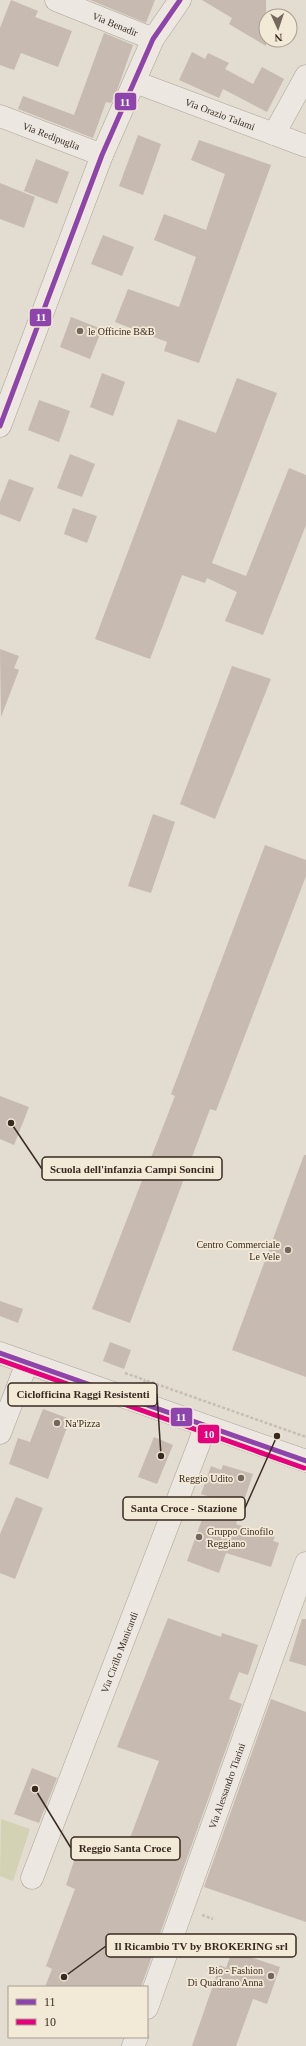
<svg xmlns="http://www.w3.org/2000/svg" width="306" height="2046" font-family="'Times New Roman',serif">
<rect width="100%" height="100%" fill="#e3dcd0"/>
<!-- green -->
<polygon fill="#d4d2b4" points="1,1819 30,1829 13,1881 0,1876"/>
<!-- building -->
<g fill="#c7bab1">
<polygon points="11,0 38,11 35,17 72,31 58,67 21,53 14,70 0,65 0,28"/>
<polygon points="90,0 155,0 146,23"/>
<polygon points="202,0 266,0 266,46 229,24 232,18"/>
<polygon points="104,33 133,45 116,93 111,103 106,102 93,138 18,109 23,96 74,115"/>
<polygon points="192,52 205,59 208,53 229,63 225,69 253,84 262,67 284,79 267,112 223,89 219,98 179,80"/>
<polygon points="138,135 161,144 143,195 119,186"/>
<polygon points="199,140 271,165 199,363 164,351 167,342 115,322 128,289 179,307 196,257 154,240 164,214 206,230 225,174 191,160"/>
<polygon points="36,159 69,172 57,204 24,191"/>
<polygon points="0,183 35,197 24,228 0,219"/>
<polygon points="103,235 134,247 122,276 91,264"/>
<polygon points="71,317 102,329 90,359 60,347"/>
<polygon points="102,373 125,382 113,416 90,407"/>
<polygon points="237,378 277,393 212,563 246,576 289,468 306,475 306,525 263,635 225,621 237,592 207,578 205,583 182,575 150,659 95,639 178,419 216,433"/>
<polygon points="39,400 70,411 59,442 28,430"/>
<polygon points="70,454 95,464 82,497 57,488"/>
<polygon points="9,479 34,488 20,522 0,514 0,502"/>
<polygon points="73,508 97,516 87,543 64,534"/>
<polygon points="0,649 19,656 14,668 19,670 1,717"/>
<polygon points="232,666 271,679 215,819 180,804"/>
<polygon points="153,814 175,822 151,893 128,886"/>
<polygon points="265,845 306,860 306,876 216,1111 210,1109 130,1323 92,1309 175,1096 171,1094"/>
<polygon points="0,1096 29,1107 14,1145 0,1139"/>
<polygon points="304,1155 306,1155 306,1377 232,1350"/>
<polygon points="0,1301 23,1309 18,1323 0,1316"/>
<polygon points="110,1342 131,1350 124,1369 103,1361"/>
<polygon points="43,1409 70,1419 48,1479 9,1464 18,1438 30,1442"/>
<polygon points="154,1437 173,1445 157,1484 138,1477"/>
<polygon points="223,1465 253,1474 236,1524 275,1537 273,1541 279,1543 271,1567 226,1553 219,1573 187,1561 210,1497 201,1494 211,1466 221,1470"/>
<polygon points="16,1497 43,1508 15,1579 0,1573 0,1534"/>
<polygon points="168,1618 221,1637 222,1633 258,1645 248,1675 239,1672 229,1699 242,1704 141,1987 45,1987 52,1969 46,1966 75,1889 66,1885 80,1843 122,1859 159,1761 117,1747"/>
<polygon points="302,1619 306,1619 306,1666 289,1661"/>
<polygon points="271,1699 306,1712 306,1922 204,1887"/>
<polygon points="32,1768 57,1778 39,1823 14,1814"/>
<polygon points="232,1951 280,1967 267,2004 253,1999 236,2046 192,2046 220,1965 226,1968"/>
</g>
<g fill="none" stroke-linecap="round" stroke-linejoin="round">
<defs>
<g id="minor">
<path id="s1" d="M56,0L153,39"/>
<path id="s2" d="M135,82L306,146"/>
<path id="s3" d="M0,116L102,155"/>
<polyline points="274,134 306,76"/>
<polyline points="0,426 102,155 153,39 180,0"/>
<polyline points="0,1353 306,1461"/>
<polyline points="0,1433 27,1363"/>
<path id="s4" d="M32,1878L199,1444L205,1426"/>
<path id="s5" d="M147,2008L306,1563"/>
<polyline points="133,2046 137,2037"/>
</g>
</defs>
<!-- minor casing -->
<use href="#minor" stroke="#a9a299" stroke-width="23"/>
<!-- path -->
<g stroke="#c4beb7" stroke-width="2.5" stroke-dasharray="3 2" stroke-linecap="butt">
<polyline points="125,1373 145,1380"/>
<polyline points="144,1383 145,1380 306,1437"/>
<polyline points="202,1915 213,1919"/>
</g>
<!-- minor -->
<use href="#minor" stroke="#ece8e1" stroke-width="22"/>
<defs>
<g id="bus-1">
<polyline points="0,426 102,155 153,39 180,0"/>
<polyline points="0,1353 306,1461"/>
</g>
<polyline id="bus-2" points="0,1360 304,1468"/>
</defs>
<!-- bus-1 casing -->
<use href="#bus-1" stroke="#f3e9d7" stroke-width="8"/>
<!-- bus-2 casing -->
<use href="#bus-2" stroke="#f3e9d7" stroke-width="8"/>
<!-- bus-1 -->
<use href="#bus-1" stroke="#8e44ad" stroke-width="5"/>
<!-- bus-2 -->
<use href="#bus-2" stroke="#e5007d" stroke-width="5"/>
</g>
<!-- markers -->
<g fill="#74685e" stroke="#f3e9d7" stroke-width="1.5">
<circle cx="80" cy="331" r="4"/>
<circle cx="288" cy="1250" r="4"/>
<circle cx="57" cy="1423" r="4"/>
<circle cx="241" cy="1478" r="4"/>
<circle cx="199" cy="1537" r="4"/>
<circle cx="271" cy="1976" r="4"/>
</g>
<g text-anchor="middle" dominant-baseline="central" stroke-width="3.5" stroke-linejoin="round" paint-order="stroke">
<!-- street labels -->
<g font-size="10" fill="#382a21" stroke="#f3e9d7">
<text stroke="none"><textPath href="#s1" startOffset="64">Via Benadir</textPath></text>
<text stroke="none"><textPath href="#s2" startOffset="91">Via Orazio Talami</textPath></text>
<text stroke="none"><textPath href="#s3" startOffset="55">Via Redipuglia</textPath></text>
<text stroke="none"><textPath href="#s4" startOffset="242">Via Cirillo Manicardi</textPath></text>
<text stroke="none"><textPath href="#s5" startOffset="236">Via Alessandro Tiarini</textPath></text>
</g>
<!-- poi labels -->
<g font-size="10" fill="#382a21" stroke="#f3e9d7" text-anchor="start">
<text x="88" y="331">le Officine B&amp;B</text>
<text x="280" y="1244" text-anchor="end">Centro Commerciale<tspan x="280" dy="12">Le Vele</tspan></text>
<text x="65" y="1423">Na'Pizza</text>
<text x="233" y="1478" text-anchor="end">Reggio Udito</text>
<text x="207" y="1531">Gruppo Cinofilo<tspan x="207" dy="12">Reggiano</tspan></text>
<text x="263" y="1970" text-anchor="end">Bio - Fashion<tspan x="263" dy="12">Di Quadrano Anna</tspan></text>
</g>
</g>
<!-- callouts -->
<path fill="none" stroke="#382a21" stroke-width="1.5" d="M11 1123L42 1169M161 1456L157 1394M277 1436L245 1508M35 1789L71 1848M64 1977L106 1946"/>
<g fill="#382a21" stroke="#f3e9d7" stroke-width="1.5">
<circle cx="11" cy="1123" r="4"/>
<circle cx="161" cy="1456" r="4"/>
<circle cx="277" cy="1436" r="4"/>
<circle cx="35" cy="1789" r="4"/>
<circle cx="64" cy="1977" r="4"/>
</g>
<g fill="#f3e9d7" stroke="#382a21" stroke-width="1.5">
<rect x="42" y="1157" width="180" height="23" rx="4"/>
<rect x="8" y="1383" width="149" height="23" rx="4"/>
<rect x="123" y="1497" width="122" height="23" rx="4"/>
<rect x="71" y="1837" width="109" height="23" rx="4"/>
<rect x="106" y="1934" width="190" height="23" rx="4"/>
</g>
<g font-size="11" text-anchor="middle" font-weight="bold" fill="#382a21">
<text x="132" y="1173">Scuola dell'infanzia Campi Soncini</text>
<text x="83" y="1398">Ciclofficina Raggi Resistenti</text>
<text x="184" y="1512">Santa Croce - Stazione</text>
<text x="125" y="1852">Reggio Santa Croce</text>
<text x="201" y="1950">Il Ricambio TV by BROKERING srl</text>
</g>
<g stroke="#f3e9d7" stroke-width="1.5">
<rect x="114" y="92" width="23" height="19" rx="4" fill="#8e44ad"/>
<rect x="29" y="308" width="23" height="19" rx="4" fill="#8e44ad"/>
<rect x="170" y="1407" width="23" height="20" rx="4" fill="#8e44ad"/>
<rect x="197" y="1424" width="23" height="20" rx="4" fill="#e5007d"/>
</g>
<g font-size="11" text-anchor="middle" font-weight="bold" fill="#fff">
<text x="125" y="106">11</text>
<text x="41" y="321">11</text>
<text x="181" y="1421">11</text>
<text x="209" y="1438">10</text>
</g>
<!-- legend -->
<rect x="8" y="1986" width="140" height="52" fill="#f3e9d7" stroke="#a89d8e"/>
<rect x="16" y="1999" width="20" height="6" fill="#8e44ad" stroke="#a89d8e"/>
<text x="44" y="2006" font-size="12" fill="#382a21">11</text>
<rect x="16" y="2019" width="20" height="6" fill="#e5007d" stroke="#a89d8e"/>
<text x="44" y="2026" font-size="12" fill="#382a21">10</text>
<!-- north arrow -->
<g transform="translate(278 28) rotate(177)"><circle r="19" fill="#f3e9d7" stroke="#a89d8e"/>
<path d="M0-3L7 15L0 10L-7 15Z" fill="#74685e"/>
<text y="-6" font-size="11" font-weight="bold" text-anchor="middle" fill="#382a21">N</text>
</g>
</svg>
